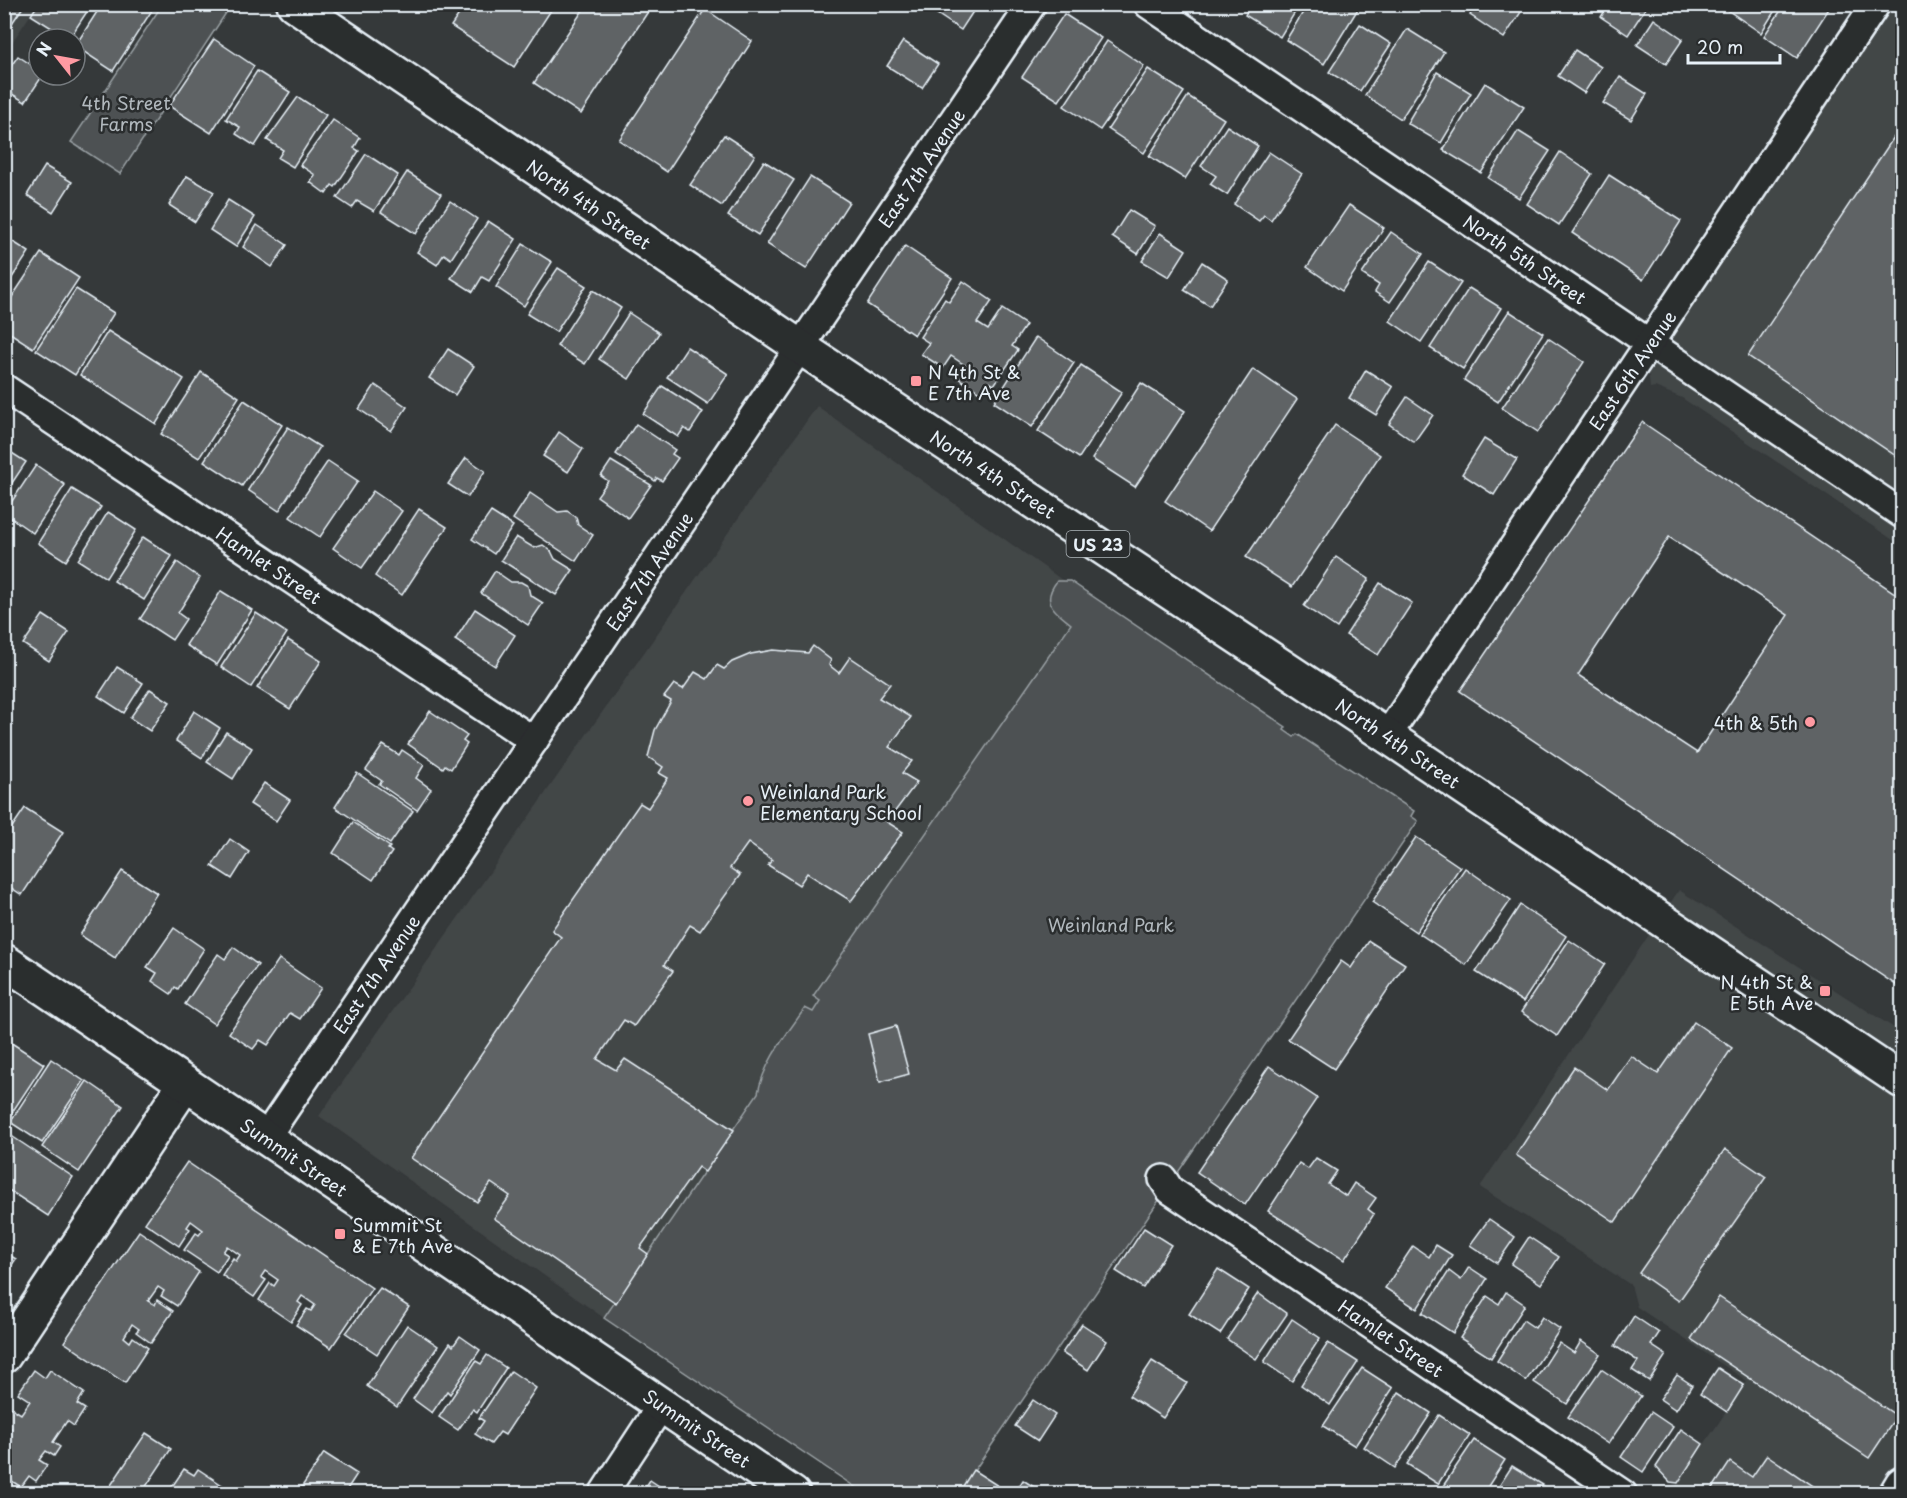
<svg xmlns="http://www.w3.org/2000/svg" width="1907" height="1498" font-family="'Playpen Sans',sans-serif">
<rect width="100%" height="100%" fill="#35393a"/>
<filter id="ink" filterUnits="userSpaceOnUse"><feTurbulence type="fractalNoise" baseFrequency=".0167" numOctaves="2"/><feDisplacementMap in="SourceGraphic" scale="12" xChannelSelector="R" yChannelSelector="G"/><feConvolveMatrix kernelMatrix="1 2 1 2 8 2 1 2 1" color-interpolation-filters="sRGB"/></filter>
<g filter="url(#ink)">
<!-- built -->
<g fill="#424647">
<polygon points="5,5 37,5 5,53"/>
<polygon points="1868,5 1902,5 1902,546 1682,398 1655,387 1650,388 1645,337"/>
<polygon points="817,406 1093,602 604,1318 319,1116"/>
<polygon points="1679,890 1902,1033 1902,1493 1671,1493 1747,1381 1637,1307 1631,1285 1480,1187"/>
</g>
<!-- green -->
<g fill="#4d5152" stroke="#9aa1a5" stroke-width="1.5">
<polygon points="162,5 214,5 226,13 120,174 71,142"/>
<path d="M1057,581H1070L1286,727L1284,730L1294,737L1297,734L1414,811L1411,816L1418,821L959,1493H864L604,1318L758,1093C764,1061 787,1034 805,1008L813,1012L820,1001L813,996L1071,624C1055,611 1040,603 1057,581Z"/>
</g>
<!-- building -->
<g fill="#5f6365" stroke="#e8f1f8" stroke-width="1.5" fill-rule="evenodd">
<polygon points="4,4 25,4 4,35"/>
<polygon points="38,4 92,4 69,39 31,15"/>
<polygon points="102,4 156,4 113,71 75,46"/>
<polygon points="466,4 555,4 514,67 451,26"/>
<polygon points="587,4 653,4 581,114 534,83"/>
<polygon points="930,4 978,4 961,30 928,8"/>
<polygon points="1251,4 1300,4 1280,37 1245,15"/>
<polygon points="1308,4 1361,4 1324,64 1286,40"/>
<polygon points="1477,4 1510,4 1521,12 1504,38 1470,15"/>
<polygon points="1609,4 1638,4 1645,9 1628,35 1601,17"/>
<polygon points="1729,4 1779,4 1761,33 1726,9"/>
<polygon points="1785,4 1832,4 1797,58 1764,36"/>
<polygon points="705,9 752,41 667,172 619,140"/>
<polygon points="1064,14 1101,38 1059,101 1022,77"/>
<polygon points="1654,19 1683,39 1666,64 1637,45"/>
<polygon points="1360,24 1391,44 1360,91 1329,72"/>
<polygon points="1407,29 1444,52 1401,119 1365,95"/>
<polygon points="214,39 254,66 211,133 169,106"/>
<polygon points="903,41 938,64 922,88 887,66"/>
<polygon points="1107,41 1144,66 1100,130 1064,106"/>
<polygon points="1575,50 1601,67 1584,93 1558,76"/>
<polygon points="18,56 39,70 39,75 43,75 25,102 4,89 4,76"/>
<polygon points="1148,69 1184,92 1144,153 1108,129"/>
<polygon points="257,71 290,92 255,146 236,134 240,127 226,119"/>
<polygon points="1437,72 1471,93 1441,143 1407,123"/>
<polygon points="1620,77 1647,94 1631,120 1603,103"/>
<polygon points="1485,83 1524,107 1481,173 1443,150"/>
<polygon points="1188,96 1224,119 1185,179 1149,156"/>
<polygon points="298,97 326,115 293,167 278,158 283,150 267,140"/>
<polygon points="333,120 360,138 354,148 359,151 335,187 332,185 326,194 310,182 315,175 300,165"/>
<polygon points="1902,125 1902,460 1748,356"/>
<polygon points="1227,126 1258,146 1227,195 1210,184 1216,176 1201,166"/>
<polygon points="1518,131 1550,151 1519,198 1488,178"/>
<polygon points="724,135 755,155 722,206 690,185"/>
<polygon points="1269,152 1302,174 1271,220 1264,215 1259,221 1234,204"/>
<polygon points="1560,152 1592,174 1559,225 1527,204"/>
<polygon points="366,154 398,175 374,211 357,201 352,208 337,198"/>
<polygon points="764,161 794,180 758,235 728,216"/>
<polygon points="45,166 72,182 53,212 27,195"/>
<polygon points="407,172 441,194 416,234 381,212"/>
<polygon points="1609,175 1681,221 1643,280 1572,233"/>
<polygon points="187,176 214,192 195,222 169,205"/>
<polygon points="810,177 849,202 806,269 767,244"/>
<polygon points="228,200 255,217 236,247 210,230"/>
<polygon points="450,201 477,219 451,259 444,254 437,265 417,252"/>
<polygon points="1349,205 1384,228 1342,291 1307,267"/>
<polygon points="1129,210 1155,226 1138,254 1112,237"/>
<polygon points="488,221 516,239 489,281 482,277 473,292 451,278"/>
<polygon points="257,225 287,245 272,267 243,247"/>
<polygon points="1391,232 1423,254 1390,302 1375,292 1379,285 1362,274"/>
<polygon points="1160,233 1186,250 1169,277 1142,261"/>
<polygon points="4,236 29,252 4,290"/>
<polygon points="523,244 552,262 524,306 496,287"/>
<polygon points="905,246 952,278 914,335 867,304"/>
<polygon points="41,253 79,278 33,348 4,329 4,309"/>
<polygon points="1202,262 1228,279 1210,306 1184,290"/>
<polygon points="1429,262 1461,283 1421,342 1390,321"/>
<polygon points="558,268 586,286 556,332 527,314"/>
<polygon points="963,281 992,301 977,323 988,330 1002,309 1026,325 1012,346 1018,350 994,385 989,382 981,393 958,378 966,366 951,356 943,368 921,354 929,343 920,337 945,299 949,302"/>
<polygon points="1469,288 1501,308 1463,369 1430,348"/>
<polygon points="76,289 114,313 75,375 36,350"/>
<polygon points="593,290 621,308 585,364 557,346"/>
<polygon points="1509,311 1543,333 1498,402 1464,380"/>
<polygon points="629,313 659,333 629,379 599,359"/>
<polygon points="108,331 184,379 156,424 80,375"/>
<polygon points="1036,337 1074,363 1032,427 994,402"/>
<polygon points="1548,338 1584,362 1538,432 1502,408"/>
<polygon points="687,347 728,374 708,404 667,377"/>
<polygon points="448,349 474,366 455,395 429,378"/>
<polygon points="1081,365 1122,392 1079,458 1038,431"/>
<polygon points="1253,369 1297,399 1209,531 1165,501"/>
<polygon points="1366,370 1393,387 1376,415 1349,398"/>
<polygon points="201,372 239,397 199,458 161,434"/>
<polygon points="1141,383 1185,411 1135,487 1092,459"/>
<polygon points="375,385 407,407 391,431 359,409"/>
<polygon points="662,386 703,412 690,432 684,428 678,437 643,414"/>
<polygon points="1407,397 1433,415 1414,442 1389,424"/>
<polygon points="244,400 282,425 242,486 204,461"/>
<path d="M1642,422L1902,598V989L1460,691ZM1669,537L1788,615L1697,753L1578,675Z"/>
<polygon points="636,424 675,450 672,454 678,458 662,481 657,478 655,481 616,454"/>
<polygon points="1335,425 1380,455 1292,587 1246,557"/>
<polygon points="288,427 320,447 279,511 248,490"/>
<polygon points="559,432 583,449 568,472 543,456"/>
<polygon points="1484,439 1517,459 1494,495 1462,474"/>
<polygon points="4,448 26,462 4,495"/>
<polygon points="466,458 485,471 468,497 448,484"/>
<polygon points="328,461 358,481 320,537 290,517"/>
<polygon points="611,461 651,485 628,518 597,496 608,481 601,476"/>
<polygon points="36,465 65,485 33,533 4,513"/>
<polygon points="72,489 101,507 66,561 38,543"/>
<polygon points="373,491 402,511 362,568 333,548"/>
<polygon points="530,493 558,512 567,511 576,517 578,525 593,535 576,561 513,519"/>
<polygon points="419,509 447,527 402,595 375,576"/>
<polygon points="108,512 136,530 106,578 78,560"/>
<polygon points="491,512 513,526 494,554 472,539"/>
<polygon points="143,537 172,556 144,600 114,581"/>
<polygon points="516,537 534,548 543,545 551,551 555,559 573,570 556,595 501,560"/>
<polygon points="1336,557 1369,579 1337,628 1304,606"/>
<polygon points="177,562 200,578 178,613 186,619 172,640 140,619"/>
<polygon points="495,571 511,582 521,582 528,586 530,595 543,603 528,625 481,593"/>
<polygon points="1380,583 1412,603 1378,655 1346,635"/>
<polygon points="221,591 252,610 217,665 186,645"/>
<polygon points="475,609 515,635 495,666 455,640"/>
<polygon points="256,613 287,633 251,687 221,667"/>
<polygon points="43,615 69,632 49,661 23,644"/>
<polygon points="288,640 321,661 290,709 257,688"/>
<polygon points="813,646 831,660 829,665 839,673 850,657 890,684 879,698 911,717 889,747 912,761 902,773 917,782 887,822 903,832 851,901 807,873 799,885 768,865 772,860 748,843 730,868 740,875 700,931 690,925 664,965 673,971 634,1026 624,1020 597,1059 616,1070 625,1059 734,1130 705,1172 698,1167 640,1248 648,1254 616,1303 494,1218 510,1196 491,1183 477,1202 411,1158 561,937 552,930 640,803 648,808 668,778 659,773 663,767 648,757 655,730 671,701 664,697 674,684 683,689 695,672 707,679 717,665 724,669 732,662 751,654 773,650 808,653"/>
<polygon points="117,667 143,683 124,713 98,696"/>
<polygon points="150,689 170,702 150,731 130,718"/>
<polygon points="194,711 220,728 202,758 176,741"/>
<polygon points="430,711 467,736 463,741 467,744 451,769 445,765 443,768 408,744"/>
<polygon points="226,732 252,748 233,779 207,762"/>
<polygon points="383,745 399,755 402,750 424,765 416,778 431,789 417,810 379,784 382,781 366,770"/>
<polygon points="357,773 413,811 390,844 335,807"/>
<polygon points="264,783 290,800 276,821 250,804"/>
<polygon points="25,808 63,832 22,895 4,883 4,839"/>
<polygon points="353,822 390,847 388,849 392,852 373,880 333,853"/>
<polygon points="1416,837 1460,867 1416,932 1372,902"/>
<polygon points="230,839 249,852 232,879 212,866"/>
<polygon points="1465,868 1511,900 1466,965 1420,934"/>
<polygon points="122,871 157,893 115,958 80,935"/>
<polygon points="1520,905 1566,936 1523,1002 1476,972"/>
<polygon points="174,928 204,949 178,989 175,987 171,994 152,981 157,973 147,967"/>
<polygon points="1569,940 1605,964 1557,1036 1521,1012"/>
<polygon points="1369,941 1405,964 1334,1069 1288,1039 1341,961 1351,968"/>
<polygon points="233,947 258,965 214,1024 185,1004 218,954 225,959"/>
<polygon points="279,959 321,988 300,1019 290,1013 268,1045 260,1040 253,1049 229,1033"/>
<polygon points="1694,1022 1732,1048 1615,1222 1516,1155 1574,1067 1608,1090 1631,1056 1658,1074"/>
<polygon points="896,1026 909,1074 880,1082 868,1034"/>
<polygon points="10,1042 44,1064 5,1123 4,1051"/>
<polygon points="51,1059 84,1081 42,1143 10,1122"/>
<polygon points="1269,1066 1317,1098 1245,1205 1197,1172"/>
<polygon points="87,1081 123,1106 79,1172 42,1147"/>
<polygon points="10,1135 73,1177 48,1216 4,1187 4,1144"/>
<polygon points="1725,1149 1766,1177 1679,1301 1639,1273"/>
<polygon points="1316,1158 1337,1171 1328,1184 1346,1196 1354,1183 1376,1198 1368,1209 1374,1214 1344,1260 1268,1211 1299,1163 1308,1169"/>
<polygon points="187,1162 372,1288 331,1348 296,1325 307,1309 311,1311 315,1305 302,1296 298,1302 302,1305 291,1322 259,1300 270,1283 274,1286 278,1280 265,1271 261,1277 266,1280 254,1297 222,1275 233,1258 236,1261 240,1255 227,1246 223,1252 228,1255 217,1272 184,1250 196,1233 199,1235 203,1230 191,1221 187,1227 190,1229 179,1246 145,1223"/>
<polygon points="1489,1219 1515,1237 1497,1263 1470,1245"/>
<polygon points="1144,1228 1171,1245 1143,1288 1116,1271"/>
<polygon points="139,1231 199,1272 177,1306 161,1296 164,1291 158,1287 148,1301 155,1305 157,1300 173,1311 151,1343 136,1332 139,1329 132,1324 124,1337 130,1342 133,1337 148,1348 125,1383 64,1342"/>
<polygon points="1529,1237 1559,1257 1541,1284 1511,1264"/>
<polygon points="1436,1245 1452,1255 1417,1309 1385,1288 1413,1246 1429,1257"/>
<polygon points="4,1252 16,1259 4,1276"/>
<polygon points="1469,1267 1487,1279 1453,1333 1422,1313 1449,1271 1461,1280"/>
<polygon points="1218,1269 1249,1289 1220,1334 1189,1314"/>
<polygon points="380,1288 409,1307 377,1354 346,1333"/>
<polygon points="1506,1292 1525,1305 1491,1358 1460,1338 1487,1296 1499,1304"/>
<polygon points="1258,1293 1287,1314 1256,1359 1227,1339"/>
<polygon points="1719,1297 1897,1416 1869,1458 1691,1339"/>
<polygon points="1634,1316 1659,1333 1651,1345 1666,1355 1649,1381 1632,1370 1638,1361 1615,1346"/>
<polygon points="1542,1317 1560,1329 1526,1381 1497,1361 1523,1320 1535,1328"/>
<polygon points="1292,1319 1320,1338 1292,1381 1264,1362"/>
<polygon points="1082,1324 1107,1341 1088,1370 1062,1353"/>
<polygon points="407,1325 438,1346 397,1407 367,1386"/>
<polygon points="460,1336 480,1350 450,1394 447,1391 432,1413 413,1399 450,1343 453,1346"/>
<polygon points="1581,1341 1600,1354 1567,1404 1534,1382 1559,1343 1574,1353"/>
<polygon points="1328,1343 1358,1362 1330,1405 1301,1385"/>
<polygon points="487,1355 506,1368 477,1412 473,1409 458,1430 439,1417 476,1361 481,1364"/>
<polygon points="1152,1361 1187,1383 1163,1418 1129,1396"/>
<polygon points="1362,1368 1393,1388 1355,1446 1323,1426"/>
<polygon points="1718,1368 1744,1385 1727,1412 1700,1394"/>
<polygon points="1601,1369 1641,1396 1608,1444 1568,1417"/>
<polygon points="34,1370 45,1378 50,1370 84,1393 77,1404 85,1409 74,1426 67,1421 53,1442 60,1447 54,1456 46,1451 39,1460 47,1465 36,1481 29,1476 21,1487 4,1476 4,1432 8,1434 11,1428 4,1424 4,1414 10,1407 21,1414 30,1401 18,1393"/>
<polygon points="511,1371 536,1388 505,1435 500,1432 491,1444 475,1434 484,1421 479,1418"/>
<polygon points="1677,1375 1692,1385 1676,1410 1660,1399"/>
<polygon points="1399,1392 1431,1413 1395,1468 1364,1447"/>
<polygon points="1033,1400 1055,1415 1038,1441 1015,1426"/>
<polygon points="1651,1412 1673,1427 1643,1472 1621,1457"/>
<polygon points="1439,1415 1470,1435 1438,1484 1407,1464"/>
<polygon points="1681,1429 1703,1444 1678,1483 1670,1482 1656,1467"/>
<polygon points="146,1433 171,1449 141,1494 105,1494"/>
<polygon points="1474,1440 1505,1460 1483,1494 1441,1494 1439,1492"/>
<polygon points="324,1453 357,1474 344,1494 304,1494 299,1491"/>
<polygon points="1767,1455 1824,1494 1709,1494 1730,1462 1752,1477"/>
<polygon points="1512,1466 1543,1485 1537,1494 1494,1494"/>
<polygon points="184,1469 194,1475 198,1469 228,1489 225,1494 167,1494"/>
<polygon points="973,1470 1006,1491 1004,1494 958,1494"/>
<polygon points="650,1480 671,1494 641,1494"/>
<polygon points="1023,1480 1045,1494 1014,1494"/>
</g>
<g fill="none" stroke-linecap="round" stroke-linejoin="round">
<defs>
<g id="street">
<polyline points="1148,4 1902,514"/>
<polyline points="4,388 534,741"/>
<polyline points="1387,736 1876,4"/>
<polyline points="266,1137 1032,4"/>
<polyline points="1163,1179 1170,1190 1623,1494"/>
<polyline points="603,1494 662,1404"/>
</g>
<g id="secondary">
<polyline points="4,1356 185,1084"/>
<polyline points="1896,1494 1902,1484"/>
</g>
<g id="primary">
<polyline points="294,4 800,347 1387,736 1902,1081"/>
<polyline points="4,961 793,1494"/>
</g>
</defs>
<!-- street casing -->
<use href="#street" stroke="#e8f1f8" stroke-width="32"/>
<!-- secondary casing -->
<use href="#secondary" stroke="#e8f1f8" stroke-width="38"/>
<!-- primary casing -->
<use href="#primary" stroke="#e8f1f8" stroke-width="38"/>
<!-- street -->
<use href="#street" stroke="#2a2d2e" stroke-width="27"/>
<!-- secondary -->
<use href="#secondary" stroke="#2a2d2e" stroke-width="33"/>
<!-- primary -->
<use href="#primary" stroke="#2a2d2e" stroke-width="33"/>
</g>
</g>
<!-- markers -->
<g fill="#ff9aa2" stroke="#2a2d2e" stroke-width="2">
<rect x="910" y="375" width="12" height="12" rx="3"/>
<circle cx="1810" cy="722" r="6"/>
<circle cx="748" cy="801" r="6"/>
<rect x="1819" y="985" width="12" height="12" rx="3"/>
<rect x="334" y="1228" width="12" height="12" rx="3"/>
</g>
<g text-anchor="middle" dominant-baseline="central" stroke-width="5" stroke-linejoin="round" paint-order="stroke">
<!-- shield labels -->
<rect fill="#2a2d2e" stroke="#afb6bb" stroke-width="1.5" x="1066.5" y="531" width="63" height="26" rx="4.5"/>
<g font-size="16" font-weight="bold" fill="#e8f1f8">
<text x="1098" y="544">US 23</text>
</g>
<!-- park labels -->
<g font-size="18" fill="#b2b9be" stroke="#2a2d2e">
<text x="126" y="102">4th Street<tspan x="126" dy="21">Farms</tspan></text>
<text x="1111" y="924">Weinland Park</text>
</g>
<!-- street labels -->
<g font-size="18" fill="#e8f1f8" stroke="#2a2d2e">
<text transform="translate(921 168) rotate(-56)">East 7th Avenue</text>
<text transform="translate(589 204) rotate(34)">North 4th Street</text>
<text transform="translate(1525 259) rotate(34)">North 5th Street</text>
<text transform="translate(1632 370) rotate(-56)">East 6th Avenue</text>
<text transform="translate(993 474) rotate(33)">North 4th Street</text>
<text transform="translate(269 565) rotate(34)">Hamlet Street</text>
<text transform="translate(649 571) rotate(-56)">East 7th Avenue</text>
<text transform="translate(1398 743) rotate(34)">North 4th Street</text>
<text transform="translate(376 974) rotate(-56)">East 7th Avenue</text>
<text transform="translate(294 1157) rotate(34)">Summit Street</text>
<text transform="translate(1391 1338) rotate(34)">Hamlet Street</text>
<text transform="translate(697 1428) rotate(34)">Summit Street</text>
</g>
<!-- poi labels -->
<g font-size="18" fill="#e8f1f8" stroke="#2a2d2e" text-anchor="start">
<text x="928" y="371">N 4th St &amp;<tspan x="928" dy="21">E 7th Ave</tspan></text>
<text x="1798" y="722" text-anchor="end">4th &amp; 5th</text>
<text x="760" y="791">Weinland Park<tspan x="760" dy="21">Elementary School</tspan></text>
<text x="1813" y="981" text-anchor="end">N 4th St &amp;<tspan x="1813" dy="21">E 5th Ave</tspan></text>
<text x="352" y="1224">Summit St<tspan x="352" dy="21">&amp; E 7th Ave</tspan></text>
</g>
</g>
<!-- margin -->
<rect width="1907" height="1498" fill="none" stroke="#2a2d2e" stroke-width="24"/>
<rect x="12" y="12" width="1883" height="1474" fill="none" stroke="#e8f1f8" stroke-width="2" filter="url(#ink)"/>
<!-- north arrow -->
<g transform="translate(57 57) rotate(301)"><circle r="28" fill="#2a2d2e" stroke="#767b7f" stroke-width="1.5"/>
<path d="M0-4.5L10 22L0 15L-10 22Z" fill="#ff9aa2"/>
<text y="-9" font-size="16" font-weight="bold" text-anchor="middle" fill="#e8f1f8">N</text>
</g>
<!-- scale -->
<path d="M1688 54v9h92v-9" fill="none" stroke="#e8f1f8" stroke-width="3"/>
<text x="1697" y="54" font-size="18" fill="#e8f1f8" stroke="#2a2d2e" stroke-width="4.5" paint-order="stroke">20 m</text>
</svg>
